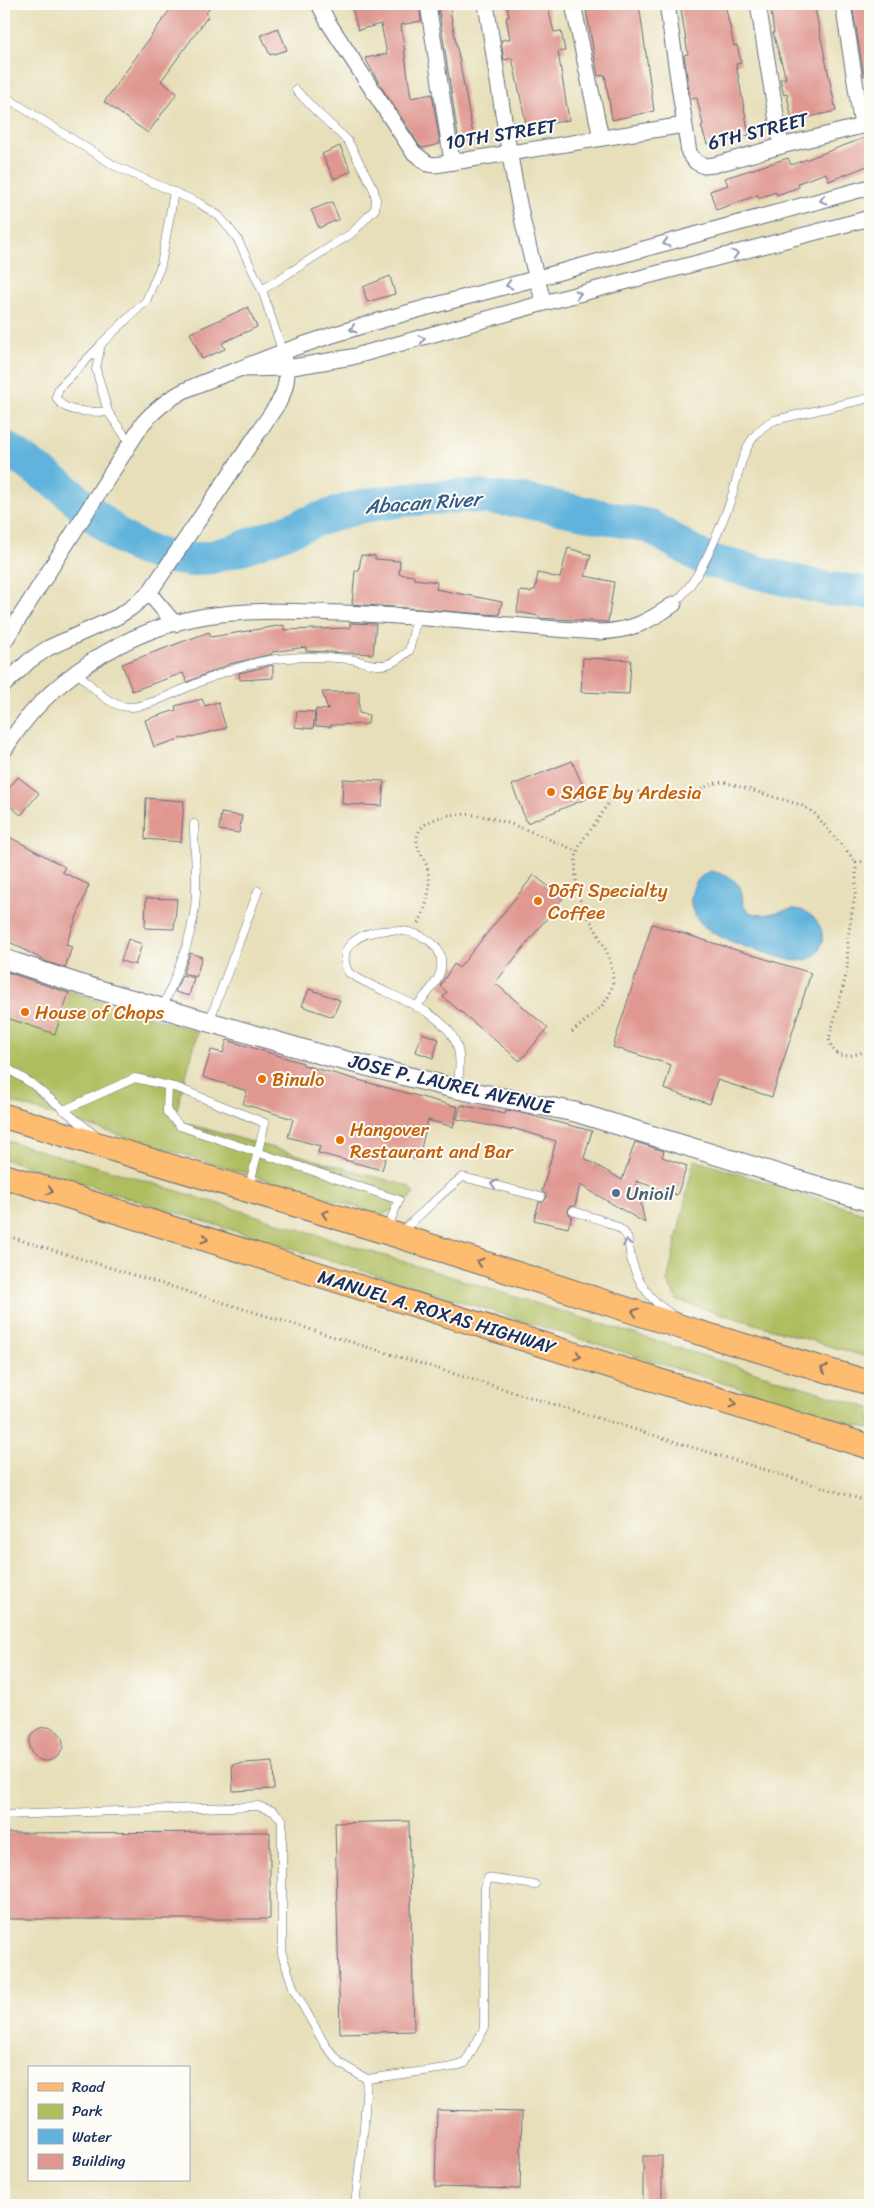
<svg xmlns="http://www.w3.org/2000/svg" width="874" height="2209" font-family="Sriracha,sans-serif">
<rect width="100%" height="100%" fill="#fdfcf7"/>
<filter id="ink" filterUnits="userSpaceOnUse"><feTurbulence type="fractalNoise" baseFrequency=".02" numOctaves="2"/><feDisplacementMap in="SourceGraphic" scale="10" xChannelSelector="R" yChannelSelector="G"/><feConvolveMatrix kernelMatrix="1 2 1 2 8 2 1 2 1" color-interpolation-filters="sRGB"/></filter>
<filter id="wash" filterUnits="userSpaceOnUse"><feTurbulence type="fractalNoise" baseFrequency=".0096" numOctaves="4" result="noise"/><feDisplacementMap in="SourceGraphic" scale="20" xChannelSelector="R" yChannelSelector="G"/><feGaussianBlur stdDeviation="1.12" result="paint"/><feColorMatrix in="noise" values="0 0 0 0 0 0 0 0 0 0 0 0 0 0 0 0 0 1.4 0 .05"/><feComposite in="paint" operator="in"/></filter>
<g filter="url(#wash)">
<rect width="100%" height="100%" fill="#e7dfb9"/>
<!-- green -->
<g fill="#afbd5f" stroke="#65765e">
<polygon points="4,967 70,991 198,1032 174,1120 408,1186 414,1194 402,1205 382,1215 4,1100"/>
<polygon points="4,1140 133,1177 870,1408 870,1429 4,1159"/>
<polygon points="694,1160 870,1215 870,1358 678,1301 667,1282"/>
</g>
<!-- water -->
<path fill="#61b3dc" stroke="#3e719d" d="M711,871C723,874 740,879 742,894C743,901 742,907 748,911C761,920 779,910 793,909C812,909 829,930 820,948C809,970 783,958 766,953C739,945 682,930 692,892C695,881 700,876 711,871Z"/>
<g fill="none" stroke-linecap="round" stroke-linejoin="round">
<!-- river -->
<polyline stroke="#61b3dc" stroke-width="34" points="4,447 62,487 119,536 140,548 163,556 190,560 212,557 237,550 316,520 362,506 412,499 467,496 524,501 649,526 706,560 827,589 870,593"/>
</g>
<g id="blocks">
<!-- building -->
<g fill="#df9790">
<polygon points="174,4 212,4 206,13 209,15 161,81 177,93 148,133 104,102"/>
<polygon points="351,4 419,4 421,21 401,25 407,70 411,98 432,94 440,144 423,148 420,146 380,85 365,58 387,54 381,24 358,30"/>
<polygon points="449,4 474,140 459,143 438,5"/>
<polygon points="507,4 547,4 554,32 561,31 565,51 558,52 569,120 527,128 512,58 504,60 501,40 510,39 506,17 509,17"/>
<polygon points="585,4 605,4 606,8 613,8 639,4 654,111 612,120 605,75 598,76"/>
<polygon points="707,4 725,4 734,46 737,45 741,63 736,64 749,135 707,144 701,126 703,125 697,98 690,99 684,55 688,54 681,9"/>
<polygon points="770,4 814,4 836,111 792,121 787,94 784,95 780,79 786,78 773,33 774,33"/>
<polygon points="870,5 870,75 864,76 853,9"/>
<polygon points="278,28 287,50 270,55 261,35"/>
<polygon points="870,136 870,165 829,181 826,173 798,183 799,187 777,195 776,192 759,198 758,195 716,210 710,191 728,185 725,178 788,158 791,165"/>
<polygon points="340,146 351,171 334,179 322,154"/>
<polygon points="332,202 339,219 319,228 311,210"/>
<polygon points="390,276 395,294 367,302 363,287"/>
<polygon points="248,307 257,327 222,343 225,349 202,359 190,333"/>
<polygon points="568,548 591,555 585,576 614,582 608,622 539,618 539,616 517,612 520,591 531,592 532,590 535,590 538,573 560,578"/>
<polygon points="361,555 375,556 375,559 400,561 399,574 414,576 414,579 437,582 436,589 502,602 499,615 352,604 355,571 359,571"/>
<polygon points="350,623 376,624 373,654 306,651 306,647 272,652 272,654 230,664 187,682 183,673 132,691 122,664 209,632 211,637 284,625 284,630 350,628"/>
<polygon points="583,658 631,660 629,694 581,692"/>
<polygon points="273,665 273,678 240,680 239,673"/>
<polygon points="322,692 359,692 359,713 369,715 368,724 331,725 331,727 315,726 316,709 328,710"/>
<polygon points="202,699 205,706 218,702 226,728 184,739 183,738 154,747 145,720 176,710 175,706"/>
<polygon points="297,711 315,712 313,729 295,727"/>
<polygon points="572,761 588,798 527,823 512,785"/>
<polygon points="18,777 39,793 21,815 4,801 4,794"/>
<polygon points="343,779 384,781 382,806 342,804"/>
<polygon points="146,798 184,801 181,842 145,839"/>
<polygon points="221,813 242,816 239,833 219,830"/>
<polygon points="4,834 65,867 62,872 89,885 66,945 72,947 65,968 47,962 4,939"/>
<polygon points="534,875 563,898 495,983 548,1028 520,1061 443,997 447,992 440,986 454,964 459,968"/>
<polygon points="146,898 177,899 174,929 145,928"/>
<polygon points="652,924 811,973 772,1097 717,1080 710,1104 664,1089 671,1065 613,1047"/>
<polygon points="128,939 142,944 135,965 121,961"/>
<polygon points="190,953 202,957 196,977 183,973"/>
<polygon points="4,971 69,993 55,1034 4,1017"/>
<polygon points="182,975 194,978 189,996 175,992"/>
<polygon points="309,989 340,1000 333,1017 302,1006"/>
<polygon points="422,1033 439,1039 433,1058 416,1052"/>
<polygon points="227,1040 303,1063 303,1065 458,1107 453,1127 428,1120 418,1160 387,1152 382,1170 318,1153 320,1146 288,1137 293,1119 243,1104 247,1091 203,1077 211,1050 223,1053"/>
<polygon points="461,1105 505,1114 506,1110 517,1112 592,1131 584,1158 622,1180 635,1142 664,1151 662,1157 687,1166 677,1195 636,1181 645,1223 580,1185 575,1206 570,1207 568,1210 569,1214 572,1216 568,1228 534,1220 539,1202 543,1202 546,1199 546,1195 542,1191 556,1141 512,1128 511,1130 457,1119"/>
<circle cx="46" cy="1744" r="17"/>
<polygon points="273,1761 274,1789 233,1791 232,1764"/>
<polygon points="409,1821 414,2031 340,2033 335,1823"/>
<polygon points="270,1832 270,1919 4,1919 4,1833"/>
<polygon points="437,2110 522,2112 520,2189 435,2187"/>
<rect x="643" y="2156" width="19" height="49"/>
</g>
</g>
</g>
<g filter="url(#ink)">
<use href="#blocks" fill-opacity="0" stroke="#626d7e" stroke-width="1"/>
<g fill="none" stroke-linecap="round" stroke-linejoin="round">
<defs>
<g id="service">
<polyline points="4,96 115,166 199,203 219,216 237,238 262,290 282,350"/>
<polyline points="262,290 352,233 375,209 376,200 374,190 348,141 317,112 296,90"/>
<path d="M100,346L59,388L56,397C64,415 91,411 108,412"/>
<polyline points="130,443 108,412 96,369 101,344 146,301 161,265 174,192"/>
<path d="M674,604C701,578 715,540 729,505C740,474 741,435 775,420L870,398"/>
<path d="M76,671C91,685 110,709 132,707C148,706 165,697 179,691C214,676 249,660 288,658C308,656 329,657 349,659C359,660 369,665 378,665C390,666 400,658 409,651L417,617"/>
<path d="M163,1007C178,970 195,933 196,893C197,870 194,847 194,824"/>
<path d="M416,1007C424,996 440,982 441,968C448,913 320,921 349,973C380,994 442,1007 456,1043C462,1058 459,1074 457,1089"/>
<polyline points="209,1022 258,891"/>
<polyline points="4,1066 32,1084 95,1135"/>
<polyline points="168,1086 167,1112 180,1126 399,1200 387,1229"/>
<polyline points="64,1110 135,1078 178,1088 265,1123 249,1187"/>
<path d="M573,1211C587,1216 619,1223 626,1235C630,1241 629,1252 631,1258C637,1283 650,1300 671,1314"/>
<path d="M399,1233C422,1215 440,1193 463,1177L541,1197"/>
<polyline points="4,1815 258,1806 273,1811 282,1819 282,1954 294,1990 325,2045 341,2064 367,2079 364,2127 355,2205"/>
<polyline points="367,2079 453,2067 465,2063 484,2029 485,1888 488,1878 535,1885"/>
</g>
<g id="minor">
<polyline points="319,4 328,22 413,152 428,164 435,165 684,125"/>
<polyline points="428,4 452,162"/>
<path d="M486,4C502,103 514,206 544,303"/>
<polyline points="573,4 601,138"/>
<polyline points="667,4 689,153 696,162 704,166 714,165 781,146 870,124"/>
<polyline points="758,4 781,146"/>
<polyline points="843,4 862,126"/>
<polyline points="245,369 287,368 352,357 544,303 870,218"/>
<polyline points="149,593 175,624"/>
<path d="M4,642L143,423C174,389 198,385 239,369C335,329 437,305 538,278C649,248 759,217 870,187"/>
<path d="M4,685L29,661L48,648L117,617L131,608L149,593L279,402C286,389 289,375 285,360"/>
<path d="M4,751C45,681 126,629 206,616C259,608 312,612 365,614C443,618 521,627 599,632C631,631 648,622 674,604"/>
</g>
<polyline id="tertiary" points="4,959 79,984 323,1055 457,1089 575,1112 870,1202"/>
<g id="primary">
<polyline points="4,1116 396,1235 697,1332 870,1383"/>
<polyline points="4,1176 870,1447"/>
</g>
</defs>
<!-- service casing -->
<use href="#service" stroke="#626d7e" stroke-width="9"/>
<!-- minor casing -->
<use href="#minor" stroke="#626d7e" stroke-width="17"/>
<!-- tertiary casing -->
<use href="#tertiary" stroke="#626d7e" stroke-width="21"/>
<!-- primary casing -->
<use href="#primary" stroke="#626d7e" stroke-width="26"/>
<!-- path -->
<g stroke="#626d7e" stroke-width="3" stroke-dasharray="1 4" stroke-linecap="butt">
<polyline points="856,862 870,861"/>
<path d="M419,923C428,904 433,881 425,861C422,855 418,850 417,843C416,833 421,826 429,822C470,798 536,835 577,851"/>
<path d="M572,1032C587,1019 607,1007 612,987C618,959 591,926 581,902C576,891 573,861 578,850C582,838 592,829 599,818C606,806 610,797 625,793C645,788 665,800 685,795C701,792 706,783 724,782L801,805L814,813L856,862V889L848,937L847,972L829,1039C835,1064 853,1055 870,1050"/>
<polyline points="4,1235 870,1502"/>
</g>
<!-- service -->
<use href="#service" stroke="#fff" stroke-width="8"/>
<!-- minor -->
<use href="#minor" stroke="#fff" stroke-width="15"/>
<!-- tertiary -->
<use href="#tertiary" stroke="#fff" stroke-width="19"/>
<!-- primary -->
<use href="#primary" stroke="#fdbc6f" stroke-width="24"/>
</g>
<!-- one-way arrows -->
<defs><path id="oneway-chevron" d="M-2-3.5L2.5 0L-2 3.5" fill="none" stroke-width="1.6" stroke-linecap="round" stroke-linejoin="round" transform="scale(1.25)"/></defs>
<g stroke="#8d97ae">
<use href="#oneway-chevron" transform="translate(823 200) rotate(165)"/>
<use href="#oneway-chevron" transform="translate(666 243) rotate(165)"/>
<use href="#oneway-chevron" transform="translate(735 254) rotate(-15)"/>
<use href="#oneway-chevron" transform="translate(509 285) rotate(166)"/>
<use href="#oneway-chevron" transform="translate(578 294) rotate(-14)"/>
<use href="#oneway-chevron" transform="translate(353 329) rotate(163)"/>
<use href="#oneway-chevron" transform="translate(422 339) rotate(-16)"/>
<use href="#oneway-chevron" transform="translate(494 1184) rotate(-166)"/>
<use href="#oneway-chevron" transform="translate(627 1243) rotate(-103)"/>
</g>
<g stroke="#816e66">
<use href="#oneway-chevron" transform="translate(50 1191) rotate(17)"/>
<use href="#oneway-chevron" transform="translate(325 1214) rotate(-163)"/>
<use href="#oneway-chevron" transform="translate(205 1239) rotate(17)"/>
<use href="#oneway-chevron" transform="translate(480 1262) rotate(-162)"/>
<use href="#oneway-chevron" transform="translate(635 1312) rotate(-162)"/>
<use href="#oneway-chevron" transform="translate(578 1356) rotate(17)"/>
<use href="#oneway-chevron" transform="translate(824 1369) rotate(-163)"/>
<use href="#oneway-chevron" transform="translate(733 1404) rotate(17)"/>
</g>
</g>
<!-- markers -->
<g fill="#e8710a" stroke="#fdfcf7" stroke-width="2">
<circle cx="551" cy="792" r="5"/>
<circle cx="538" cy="901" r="5"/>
<circle cx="25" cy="1012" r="5"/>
<circle cx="262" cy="1079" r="5"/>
<circle cx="340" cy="1140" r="5"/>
</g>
<circle fill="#5c6f8a" stroke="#fdfcf7" stroke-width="2" cx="616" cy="1193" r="5"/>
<g text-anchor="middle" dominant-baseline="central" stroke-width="4" stroke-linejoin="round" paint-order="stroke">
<!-- street labels -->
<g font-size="19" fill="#1b2f5e" stroke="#fdfcf7">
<text transform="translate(758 131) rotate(-14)">6TH STREET</text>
<text transform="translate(501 134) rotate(-9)">10TH STREET</text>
<text transform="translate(451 1084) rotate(13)">JOSE P. LAUREL AVENUE</text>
<text transform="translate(437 1312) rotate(17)">MANUEL A. ROXAS HIGHWAY</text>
</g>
<!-- food labels -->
<g font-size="19" fill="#c56008" stroke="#fdfcf7" text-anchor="start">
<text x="561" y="792">SAGE by Ardesia</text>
<text x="548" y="890">Dōfi Specialty<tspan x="548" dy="22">Coffee</tspan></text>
<text x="35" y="1012">House of Chops</text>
<text x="272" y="1079">Binulo</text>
<text x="350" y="1129">Hangover<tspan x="350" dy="22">Restaurant and Bar</tspan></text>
</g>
<!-- service labels -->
<g font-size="19" fill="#4e5e75" stroke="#fdfcf7" text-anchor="start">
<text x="626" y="1193">Unioil</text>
</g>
<!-- water labels -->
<g font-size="20" font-style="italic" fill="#345d8a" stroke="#fdfcf7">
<text transform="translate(423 503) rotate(-4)">Abacan River</text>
</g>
</g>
<!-- margin -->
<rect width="874" height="2209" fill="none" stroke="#fdfcf7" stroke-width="20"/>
<!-- legend -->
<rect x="28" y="2066" width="162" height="115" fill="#fdfcf7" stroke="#a3aaba"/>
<rect x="38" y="2083" width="25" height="8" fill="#fdbc6f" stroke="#a3aaba"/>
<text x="72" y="2092" font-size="15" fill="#1b2f5e">Road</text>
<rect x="38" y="2104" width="25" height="15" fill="#afbd5f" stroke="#a3aaba"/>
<text x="72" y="2116" font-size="15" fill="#1b2f5e">Park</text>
<rect x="38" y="2129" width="25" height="15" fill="#61b3dc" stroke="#a3aaba"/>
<text x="72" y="2142" font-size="15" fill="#1b2f5e">Water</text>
<rect x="38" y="2154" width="25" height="15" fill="#df9790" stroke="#a3aaba"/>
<text x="72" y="2166" font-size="15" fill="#1b2f5e">Building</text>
</svg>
